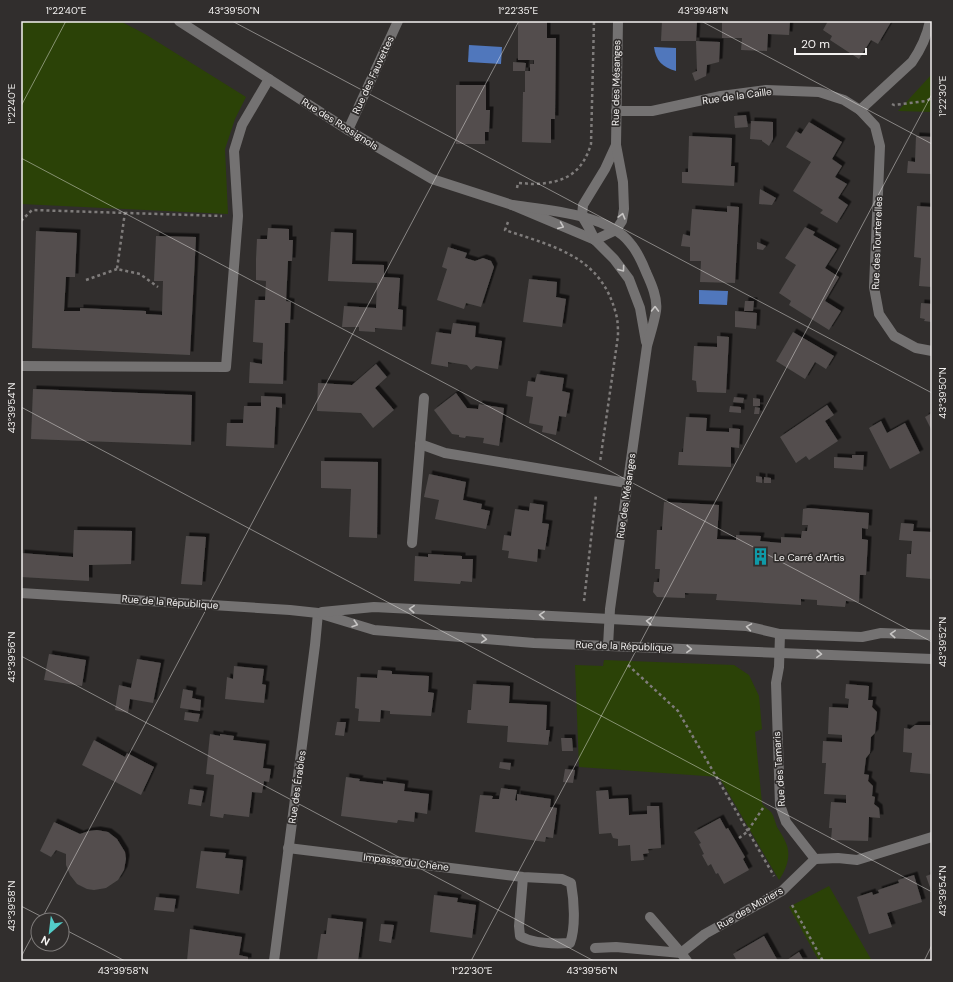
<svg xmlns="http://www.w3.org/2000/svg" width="953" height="982" font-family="'DM Sans',sans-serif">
<defs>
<filter id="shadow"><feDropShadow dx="3.5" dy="-3.5" stdDeviation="0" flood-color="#0009"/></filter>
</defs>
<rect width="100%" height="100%" fill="#312e2d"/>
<!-- green -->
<g fill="#2b4207">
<polygon points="21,21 120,21 145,34 246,97 235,119 225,149 228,214 21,204"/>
<polygon points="932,74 932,112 898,111"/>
<path d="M604,660L734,665L749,675L759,696L762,729L755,732L762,803C764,807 768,809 771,812C774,816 775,822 777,827C780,832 783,836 785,841C792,854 787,868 779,880L719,777L579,767L575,665L603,666Z"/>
<polygon points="829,886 872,961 819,961 789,907"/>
</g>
<!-- water -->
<g fill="#5077bc">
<polygon points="469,45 502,47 501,64 468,62"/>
<path d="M654,47L676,48V71C662,67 656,61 654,47Z"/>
<polygon points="699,290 728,291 727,305 699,304"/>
</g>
<!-- building -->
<g fill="#524e4d" filter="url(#shadow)">
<polygon points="518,21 547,21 547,38 556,38 555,119 551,119 551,143 522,142 523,92 525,92 525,71 530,71 530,64 534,64 534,60 518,60"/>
<polygon points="662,21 697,21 696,41 661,41"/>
<polygon points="722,21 790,21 789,35 768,34 767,51 741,50 742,38 722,38"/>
<polygon points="828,21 890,21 891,22 878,44 871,40 859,59 830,40 832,36 823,30"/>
<polygon points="696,41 720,42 719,62 707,65 706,76 695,81 692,73 697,71"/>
<polygon points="513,62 526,63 525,71 513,71"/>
<polygon points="456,85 486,85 486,110 490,110 489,132 485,132 485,144 456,144"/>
<polygon points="746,115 748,127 735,128 734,116"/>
<polygon points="751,121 773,122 773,139 769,146 762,141 762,140 750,139"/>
<polygon points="809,122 842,142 832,159 842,166 835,177 847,184 838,198 848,205 837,223 820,213 823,210 793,191 811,162 786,147 796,131 801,134"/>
<polygon points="689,136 732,138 731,166 735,166 734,186 682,183 682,172 688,172"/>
<polygon points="916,136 932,137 932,174 907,173 908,161 915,162"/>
<polygon points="760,189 776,198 772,205 759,204"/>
<polygon points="727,206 739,207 735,283 700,282 701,261 690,261 690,247 681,246 683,234 690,236 692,209 727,212"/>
<polygon points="917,206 932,207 932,287 919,286 921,258 914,257"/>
<polygon points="805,227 815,232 813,235 837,249 825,268 839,277 825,301 841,311 829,330 789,305 791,301 779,293 796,265 785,258"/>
<polygon points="268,228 289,229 289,240 293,240 292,261 288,261 286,301 291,302 290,323 285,323 283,384 249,383 250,362 262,364 263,343 253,342 255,300 265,300 266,281 256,280 256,259 257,239 267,239"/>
<polygon points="36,231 77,233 75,277 66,277 64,311 80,311 80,308 146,311 146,314 162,315 163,281 154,281 156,236 196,237 190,355 32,348"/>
<polygon points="331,232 353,233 352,264 384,265 384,277 400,278 398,309 403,310 402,330 375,328 375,332 359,331 359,327 342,327 344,306 376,308 377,283 328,281"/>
<polygon points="757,242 766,246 763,250 757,249"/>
<polygon points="448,247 467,253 465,258 475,261 483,258 491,261 494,267 481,307 466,303 464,309 437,300 447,269 442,267"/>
<polygon points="529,279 557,282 556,297 566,299 562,327 523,322"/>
<polygon points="745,301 754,301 753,311 744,311"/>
<polygon points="921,303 932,304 932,322 924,321 925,319 920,318"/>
<polygon points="735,311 757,313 756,329 735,327"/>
<polygon points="453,323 476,326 475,337 502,341 498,369 476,366 471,370 467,365 448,362 448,367 431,364 436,332 451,334"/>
<polygon points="793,332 834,356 826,369 815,362 805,379 776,361"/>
<polygon points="717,336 729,337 726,393 697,392 696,381 692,380 694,346 717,347"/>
<polygon points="376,364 387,377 375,388 394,410 373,428 361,413 317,411 318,383 352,385"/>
<polygon points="537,374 564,378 562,391 570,393 566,417 559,416 556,435 542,432 543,426 529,423 533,397 526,396 528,381 535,382"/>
<polygon points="33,389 192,395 191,445 31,439"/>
<polygon points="456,393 467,408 478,409 479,404 504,408 499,446 483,443 484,438 466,436 465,438 459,437 459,435 452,434 434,410"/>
<polygon points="261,396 282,397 282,408 276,407 274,448 226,446 227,423 243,423 244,406 261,406"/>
<polygon points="734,397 744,398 743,403 733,402"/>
<polygon points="753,398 760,399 760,406 753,406"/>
<polygon points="827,405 834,415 825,421 838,441 809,460 806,456 796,463 780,437"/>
<polygon points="730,406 741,407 741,413 729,412"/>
<polygon points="755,407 760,408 759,414 754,414"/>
<polygon points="932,413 932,431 925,417"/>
<polygon points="686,417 707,418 706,431 729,432 729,428 740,429 739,448 731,447 731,467 678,465 679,452 683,452"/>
<polygon points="881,421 887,433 905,423 920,453 890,469 869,428"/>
<polygon points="852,455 864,455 863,470 834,468 834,457 852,458"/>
<polygon points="321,461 378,462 377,538 349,537 351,489 321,488"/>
<polygon points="429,474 466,482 463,500 482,504 481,509 490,511 486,529 435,519 439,500 424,497"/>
<polygon points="756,476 762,477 762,483 756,482"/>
<polygon points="764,477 771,478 771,483 764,483"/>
<polygon points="664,502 719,505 717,539 736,540 736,535 761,536 760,541 781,543 781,537 801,538 802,531 807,531 808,525 802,525 803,509 808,508 869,513 868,529 862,528 862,539 868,540 866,575 860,575 859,602 846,601 845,607 817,605 817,600 801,599 801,605 716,600 717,594 685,593 685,598 657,597 653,592 654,582 659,582 660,569 655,569 657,530 662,530"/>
<polygon points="530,503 544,505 542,523 549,524 545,550 538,549 537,562 508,558 509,551 502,550 504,535 511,536 515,509 529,511"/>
<polygon points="901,523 914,524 913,531 932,532 932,579 906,577 907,554 911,554 912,541 899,540"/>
<polygon points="74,530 132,531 131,564 89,565 89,581 21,577 21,553 73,557"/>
<polygon points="186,536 206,537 202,585 181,584"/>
<polygon points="428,554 462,556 462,559 473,559 472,582 461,581 460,584 414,581 415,556 428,557"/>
<polygon points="49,654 86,660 82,686 44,680"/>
<polygon points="137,659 161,663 153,703 130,699 128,713 115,710 119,685 131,688"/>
<polygon points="234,666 264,669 262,684 266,685 264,703 225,699 227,677 233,679"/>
<polygon points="378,670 392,671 392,674 429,676 428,692 434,693 431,716 390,714 390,711 381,710 380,722 358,721 359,709 355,708 357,677 377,678"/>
<polygon points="473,684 510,686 509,703 547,705 546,730 550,730 548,745 507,742 508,726 467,723 468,710 471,710"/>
<polygon points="846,684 869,686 868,700 873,700 872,707 877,712 875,733 871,737 870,753 866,758 864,774 869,775 868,781 873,786 872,796 875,797 874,804 879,808 880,818 869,817 868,841 831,840 832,828 829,828 831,802 846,803 846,795 824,794 826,763 822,763 823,741 842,742 842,735 828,734 829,707 848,708 849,699 845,698"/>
<polygon points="183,689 193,691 192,698 201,700 200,711 180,708"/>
<polygon points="185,712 200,714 198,722 184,720"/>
<polygon points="337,722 346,722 344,736 335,735"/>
<polygon points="915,725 932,725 932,774 910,772 912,753 903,752 904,728 910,729"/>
<polygon points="210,734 220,736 220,734 234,736 233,740 266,744 263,768 271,769 269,782 264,781 262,793 252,792 249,817 224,814 223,818 210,816 214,775 206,774"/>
<polygon points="561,738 572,738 573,751 562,751"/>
<polygon points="94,740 125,757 127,753 154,767 141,795 82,765"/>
<polygon points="500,762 511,763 510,770 499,768"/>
<polygon points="565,769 575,770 573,783 563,782"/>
<polygon points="346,777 360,779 359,781 383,784 383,781 405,784 404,791 429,794 427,814 415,812 414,822 398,820 397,823 341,816"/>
<polygon points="501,788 517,790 515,800 517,801 517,794 551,799 550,807 557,808 553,838 546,837 545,842 475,832 480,795 493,796 492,799 499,799"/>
<polygon points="190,789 204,791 201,806 188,804"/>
<polygon points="608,790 609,799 628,798 629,815 647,814 647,806 659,806 661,848 648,849 649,853 643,854 644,860 631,861 630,845 618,846 618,839 613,838 611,833 599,834 596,791"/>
<polygon points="720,818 726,829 728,828 745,857 743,859 749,870 724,884 718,873 716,874 711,864 708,866 702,855 704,854 699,844 701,843 694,832"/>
<polygon points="54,822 80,834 89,831 97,830 108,832 117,839 125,852 126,859 124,870 118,880 106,888 94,890 87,889 77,884 70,875 66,865 66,854 56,850 51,857 40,851"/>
<polygon points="201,851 226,853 225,858 243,860 239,894 196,888"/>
<polygon points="932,874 932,893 926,876"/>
<polygon points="914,875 922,902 887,913 892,927 869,934 857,897 872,892 873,895 879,893 878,890 899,883 898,880"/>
<polygon points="434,895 458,898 457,902 476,905 472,938 430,932"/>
<polygon points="156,897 176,899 174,912 154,910"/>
<polygon points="328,918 363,922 358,961 317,961 321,934 326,934"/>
<polygon points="381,924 394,925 391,943 379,941"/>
<polygon points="190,929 242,937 239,955 248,957 248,961 187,961"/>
<polygon points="764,936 778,961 737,961 733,954"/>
<polygon points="799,952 804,961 787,961 787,960"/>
</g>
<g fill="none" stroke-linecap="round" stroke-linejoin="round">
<!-- path -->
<g stroke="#7f7c7b" stroke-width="2.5" stroke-dasharray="3 3" stroke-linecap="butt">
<polyline points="892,104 894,105 926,101 932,98"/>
<path d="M517,188L518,183C524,183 529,184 534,184C564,183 582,174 591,144L594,21"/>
<polyline points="125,212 117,269 140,274 158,287"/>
<polyline points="21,221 32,210 222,216"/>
<path d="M508,222L505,230C555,247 601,256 616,314C618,321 618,329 618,336L600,462"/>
<polyline points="86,280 117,269"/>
<polyline points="584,601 596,495"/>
<polyline points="628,665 678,711 774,876"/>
<polyline points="739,838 747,832 763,808"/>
<polyline points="792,905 823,961"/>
</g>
<!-- service -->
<g stroke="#747272" stroke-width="10">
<polyline points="420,444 445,453 627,483"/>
<polyline points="412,543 424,398"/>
</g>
<!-- minor -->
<g stroke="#747272" stroke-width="10">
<polyline points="179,21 348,130 432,179 512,205 595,240"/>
<polyline points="860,110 875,126 880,146 874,287 879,314 894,336 916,348 932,351"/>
<path d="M616,111H652L721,96L766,90L819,92L844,100L860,110L912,62C921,49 927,36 930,21"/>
<polyline points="348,130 398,21"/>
<polyline points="616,145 605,169 583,205 582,216 589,228 595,240 614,259 629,279 640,308 646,342"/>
<path d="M512,205C546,210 608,214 630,243C637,251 642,262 646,272C651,283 658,298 656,311C654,323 650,335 647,346L610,609L608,646"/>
<polyline points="595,240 616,230 622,221 624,209 623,182 616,145 618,21"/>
<polyline points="21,366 226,367 238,216 234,151 242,125 269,79"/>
<polyline points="780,634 779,667 776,683 780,805 786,822 815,859"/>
<path d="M288,848L523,877L562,879L571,883C574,900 576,927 570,943C554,944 534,944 520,936L519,926L523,877"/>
<polyline points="815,859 838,858 857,860 932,837"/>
<polyline points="595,948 616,947 681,953 650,917"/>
<polyline points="274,961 315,645 318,613"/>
<polyline points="687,961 681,953 705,934 782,891 815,859"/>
</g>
<!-- tertiary -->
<g stroke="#747272" stroke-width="10">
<polyline points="21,593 290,610 318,613 374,630 534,643 932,659"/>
<polyline points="322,612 374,607 746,626 780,634 862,637 881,633 932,635"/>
</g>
</g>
<!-- one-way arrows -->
<defs><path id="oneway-chevron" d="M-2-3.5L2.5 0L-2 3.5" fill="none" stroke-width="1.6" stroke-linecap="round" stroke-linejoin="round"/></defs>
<g stroke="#c7c5c4">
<use href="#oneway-chevron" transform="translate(622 216) rotate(-75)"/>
<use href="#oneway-chevron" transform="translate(561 226) rotate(23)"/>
<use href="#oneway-chevron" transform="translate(622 269) rotate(54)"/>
<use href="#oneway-chevron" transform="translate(655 309) rotate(-89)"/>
<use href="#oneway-chevron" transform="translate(412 609) rotate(-177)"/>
<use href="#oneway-chevron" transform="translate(542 615) rotate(-177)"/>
<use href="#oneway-chevron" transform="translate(649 621) rotate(-176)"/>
<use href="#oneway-chevron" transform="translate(355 624) rotate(17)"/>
<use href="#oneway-chevron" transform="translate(749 627) rotate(-171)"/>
<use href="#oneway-chevron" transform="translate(893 634) rotate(-177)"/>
<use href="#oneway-chevron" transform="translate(484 639) rotate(5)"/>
<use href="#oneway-chevron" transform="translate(689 649) rotate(2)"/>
<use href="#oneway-chevron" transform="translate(819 654) rotate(3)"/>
</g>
<!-- ticks -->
<path fill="none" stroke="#f3f1f0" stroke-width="1" stroke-opacity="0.45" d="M232,21L932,393M701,21L932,144M21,106L66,21M21,158L932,642M21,407L932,892M21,656L594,961M21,906L48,920M41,920L519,21M62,928L125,961M21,957L38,925M471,961L932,94M924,961L932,945"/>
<!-- icons -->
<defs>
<symbol id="building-bare" viewBox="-9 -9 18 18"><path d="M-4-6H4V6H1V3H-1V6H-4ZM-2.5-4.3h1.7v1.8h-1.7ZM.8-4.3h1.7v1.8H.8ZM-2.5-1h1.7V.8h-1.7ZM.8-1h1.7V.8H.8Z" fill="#0f9aa8" stroke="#312e2d" stroke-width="2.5" paint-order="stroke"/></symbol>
</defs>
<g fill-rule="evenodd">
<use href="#building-bare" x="748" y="544" width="25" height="25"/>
</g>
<g text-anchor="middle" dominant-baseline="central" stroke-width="3.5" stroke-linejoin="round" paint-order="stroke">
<!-- street labels -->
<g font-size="10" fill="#f3f1f0" stroke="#312e2d">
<text transform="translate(373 75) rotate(-65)">Rue des Fauvettes</text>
<text transform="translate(616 83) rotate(-89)">Rue des Mésanges</text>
<text transform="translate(737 96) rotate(-8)">Rue de la Caille</text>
<text transform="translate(340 124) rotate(32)">Rue des Rossignols</text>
<text transform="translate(877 243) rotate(-88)">Rue des Tourterelles</text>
<text transform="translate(626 496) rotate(-82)">Rue des Mésanges</text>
<text transform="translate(170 602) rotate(4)">Rue de la République</text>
<text transform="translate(624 646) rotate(2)">Rue de la République</text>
<text transform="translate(779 769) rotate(-94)">Rue des Tamaris</text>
<text transform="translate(297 787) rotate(-82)">Rue des Érables</text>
<text transform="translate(406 862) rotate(7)">Impasse du Chêne</text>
<text transform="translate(750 908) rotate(-30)">Rue des Mûriers</text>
</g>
<!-- poi labels -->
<g font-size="10" fill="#f3f1f0" stroke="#312e2d" text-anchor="start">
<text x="774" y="557">Le Carré d'Artis</text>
</g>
</g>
<!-- border -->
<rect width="953" height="982" fill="none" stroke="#312e2d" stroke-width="44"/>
<!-- north arrow -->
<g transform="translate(50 932) rotate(208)"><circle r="19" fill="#312e2d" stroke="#7f7c7b"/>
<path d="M0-3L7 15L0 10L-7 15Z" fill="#53cdc9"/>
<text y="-6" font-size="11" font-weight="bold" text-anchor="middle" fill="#f3f1f0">N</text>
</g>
<!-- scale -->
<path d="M795 48v6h71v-6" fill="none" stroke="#f3f1f0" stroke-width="2"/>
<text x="801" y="48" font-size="12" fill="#f3f1f0" stroke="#312e2d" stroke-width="3" paint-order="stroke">20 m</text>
<rect x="22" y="22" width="909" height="938" fill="none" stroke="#f3f1f0" stroke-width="1.5"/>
<g font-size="10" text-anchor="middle" fill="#f3f1f0">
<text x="66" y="14">1°22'40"E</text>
<text x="234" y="14">43°39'50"N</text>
<text x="518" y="14">1°22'35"E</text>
<text x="703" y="14">43°39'48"N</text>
<text transform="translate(942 96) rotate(-90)" y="4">1°22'30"E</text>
<text transform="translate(11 104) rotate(-90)" y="4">1°22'40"E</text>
<text transform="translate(942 393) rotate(-90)" y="4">43°39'50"N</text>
<text transform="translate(11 408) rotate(-90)" y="4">43°39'54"N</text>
<text transform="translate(942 642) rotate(-90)" y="4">43°39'52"N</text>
<text transform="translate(11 657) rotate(-90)" y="4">43°39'56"N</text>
<text transform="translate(942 891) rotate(-90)" y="4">43°39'54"N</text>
<text transform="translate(11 906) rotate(-90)" y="4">43°39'58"N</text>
<text x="123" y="974">43°39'58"N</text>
<text x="472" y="974">1°22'30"E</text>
<text x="592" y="974">43°39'56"N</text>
</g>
</svg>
